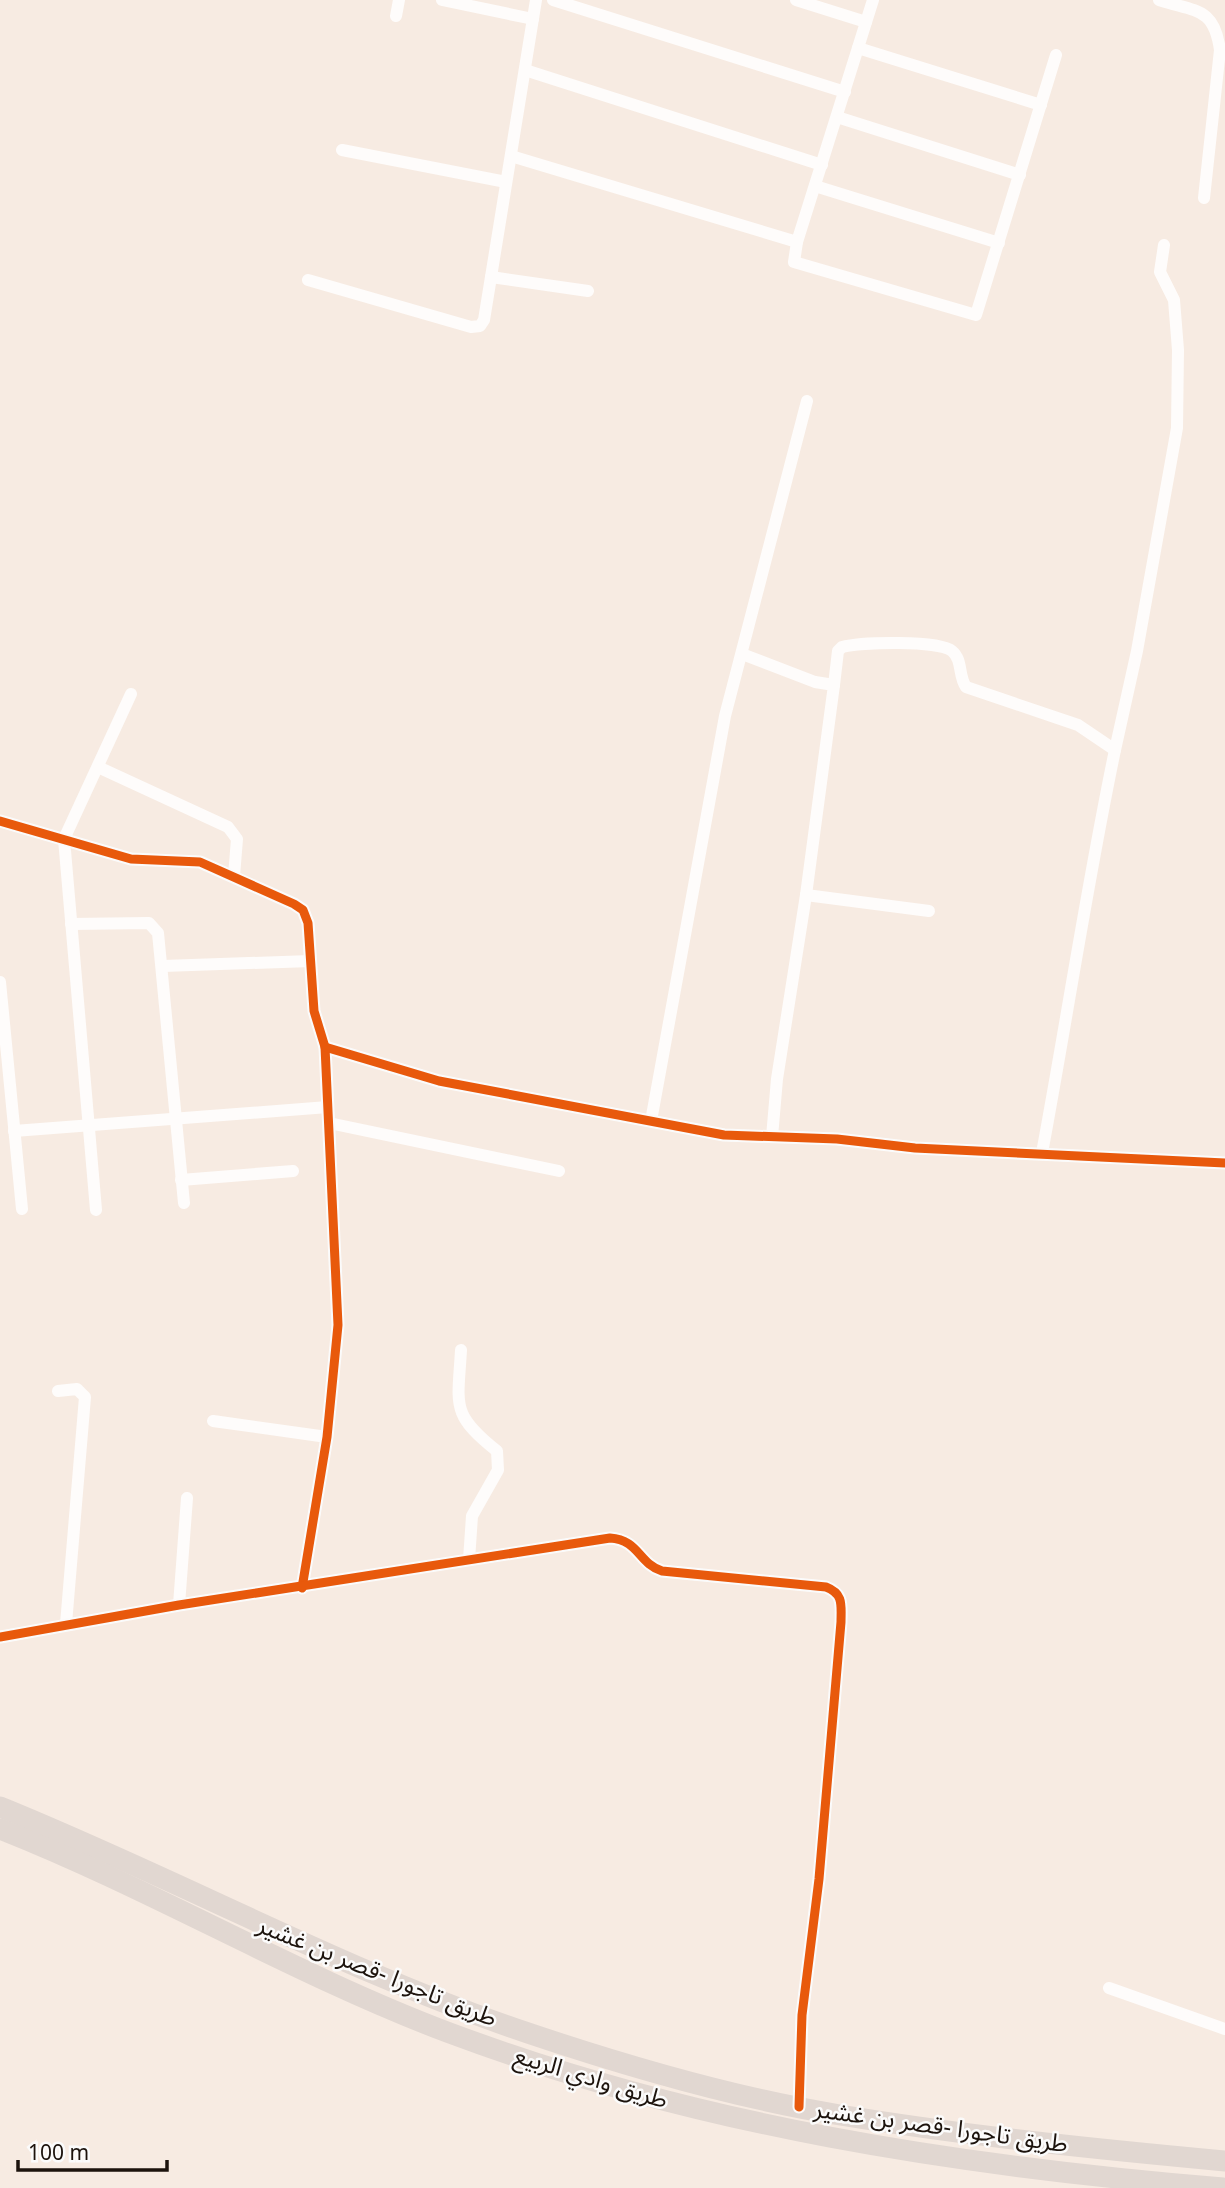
<svg xmlns="http://www.w3.org/2000/svg" width="1225" height="2188" font-family="Georgia,'Noto Sans Arabic',serif">
<rect width="100%" height="100%" fill="#f7ebe2"/>
<g fill="none" stroke-linecap="round" stroke-linejoin="round">
<!-- street -->
<g stroke="#fefcfb" stroke-width="12">
<polyline points="442,0 533,19"/>
<polyline points="553,0 845,92"/>
<polyline points="796,0 866,22"/>
<path d="M1159,0C1196,12 1214,7 1220,50L1204,198"/>
<polyline points="396,16 399,0"/>
<polyline points="858,48 1041,105"/>
<polyline points="525,70 822,165"/>
<polyline points="837,117 1020,175"/>
<polyline points="342,150 506,182"/>
<polyline points="511,156 797,242 873,0"/>
<polyline points="815,186 999,243"/>
<polyline points="797,242 794,262 976,315 1056,55"/>
<polyline points="491,277 588,291"/>
<polyline points="308,280 471,327 480,326 484,320 536,0"/>
<polyline points="742,654 815,682 834,685 806,895 777,1079 772,1137"/>
<path d="M834,685L838,651L842,647C860,642 939,640 952,651C963,660 958,676 966,687L1078,725L1115,750L1137,651L1177,428L1178,350L1174,300L1160,272L1164,245"/>
<polyline points="98,767 228,827 237,839 234,876"/>
<polyline points="0,821 131,859 200,862 294,904 303,910 308,923 314,1011 325,1047 338,1325 327,1437 302,1588"/>
<polyline points="806,895 929,911"/>
<polyline points="71,924 149,923 158,933 184,1203"/>
<polyline points="163,966 311,961"/>
<polyline points="0,982 22,1209"/>
<polyline points="325,1047 439,1081 724,1135 837,1139 915,1148 1225,1163"/>
<polyline points="651,1121 725,716 807,401"/>
<polyline points="329,1123 559,1171"/>
<polyline points="14,1131 328,1107"/>
<path d="M1042,1153C1067,1019 1087,884 1115,750"/>
<polyline points="181,1180 293,1171"/>
<polyline points="96,1210 64,839 131,694"/>
<path d="M461,1350C458,1405 450,1414 497,1451L498,1470L472,1516L469,1560"/>
<polyline points="58,1391 77,1389 85,1397 66,1624"/>
<polyline points="213,1421 327,1437"/>
<polyline points="179,1605 187,1498"/>
<path d="M0,1637L179,1605L610,1538C639,1540 638,1563 662,1571L826,1587C844,1594 841,1605 841,1622L819,1879L802,2015L799,2107"/>
<polyline points="1109,1988 1225,2029"/>
</g>
<!-- highway -->
<g stroke="#e1d7d1" stroke-width="21">
<path d="M0,1807C178,1879 346,1972 528,2033C629,2067 735,2098 840,2115C968,2136 1096,2149 1225,2161"/>
<path d="M0,1829C152,1889 294,1974 447,2032C697,2126 958,2166 1223,2188"/>
</g>
<defs>
<g id="cycleway">
<polyline points="0,821 131,859 200,862 294,904 303,910 308,923 314,1011 325,1047 338,1325 327,1437 302,1588"/>
<polyline points="325,1047 439,1081 724,1135 837,1139 915,1148 1225,1163"/>
<path d="M0,1637L179,1605L610,1538C639,1540 638,1563 662,1571L826,1587C844,1594 841,1605 841,1622L819,1879L802,2015L799,2107"/>
</g>
</defs>
<!-- cycleway casing -->
<use href="#cycleway" stroke="#fbfbfb" stroke-width="13"/>
<!-- cycleway -->
<use href="#cycleway" stroke="#e8590c" stroke-width="9"/>
</g>
<g text-anchor="middle" dominant-baseline="central" stroke-width="5" stroke-linejoin="round" paint-order="stroke">
<!-- street labels -->
<g font-size="24" fill="#1c130d" stroke="#fbfbfb">
<text transform="translate(377 1972) rotate(22)">طريق تاجورا -قصر بن غشير</text>
<text transform="translate(591 2078) rotate(17)">طريق وادي الربيع</text>
<text transform="translate(941 2127) rotate(8)">طريق تاجورا -قصر بن غشير</text>
</g>
</g>
<!-- scale -->
<path d="M18 2160v10h149v-10" fill="none" stroke="#1c130d" stroke-width="3.5"/>
<text x="28" y="2160" font-size="21" fill="#1c130d" stroke="#fbfbfb" stroke-width="5" paint-order="stroke">100 m</text>
</svg>
